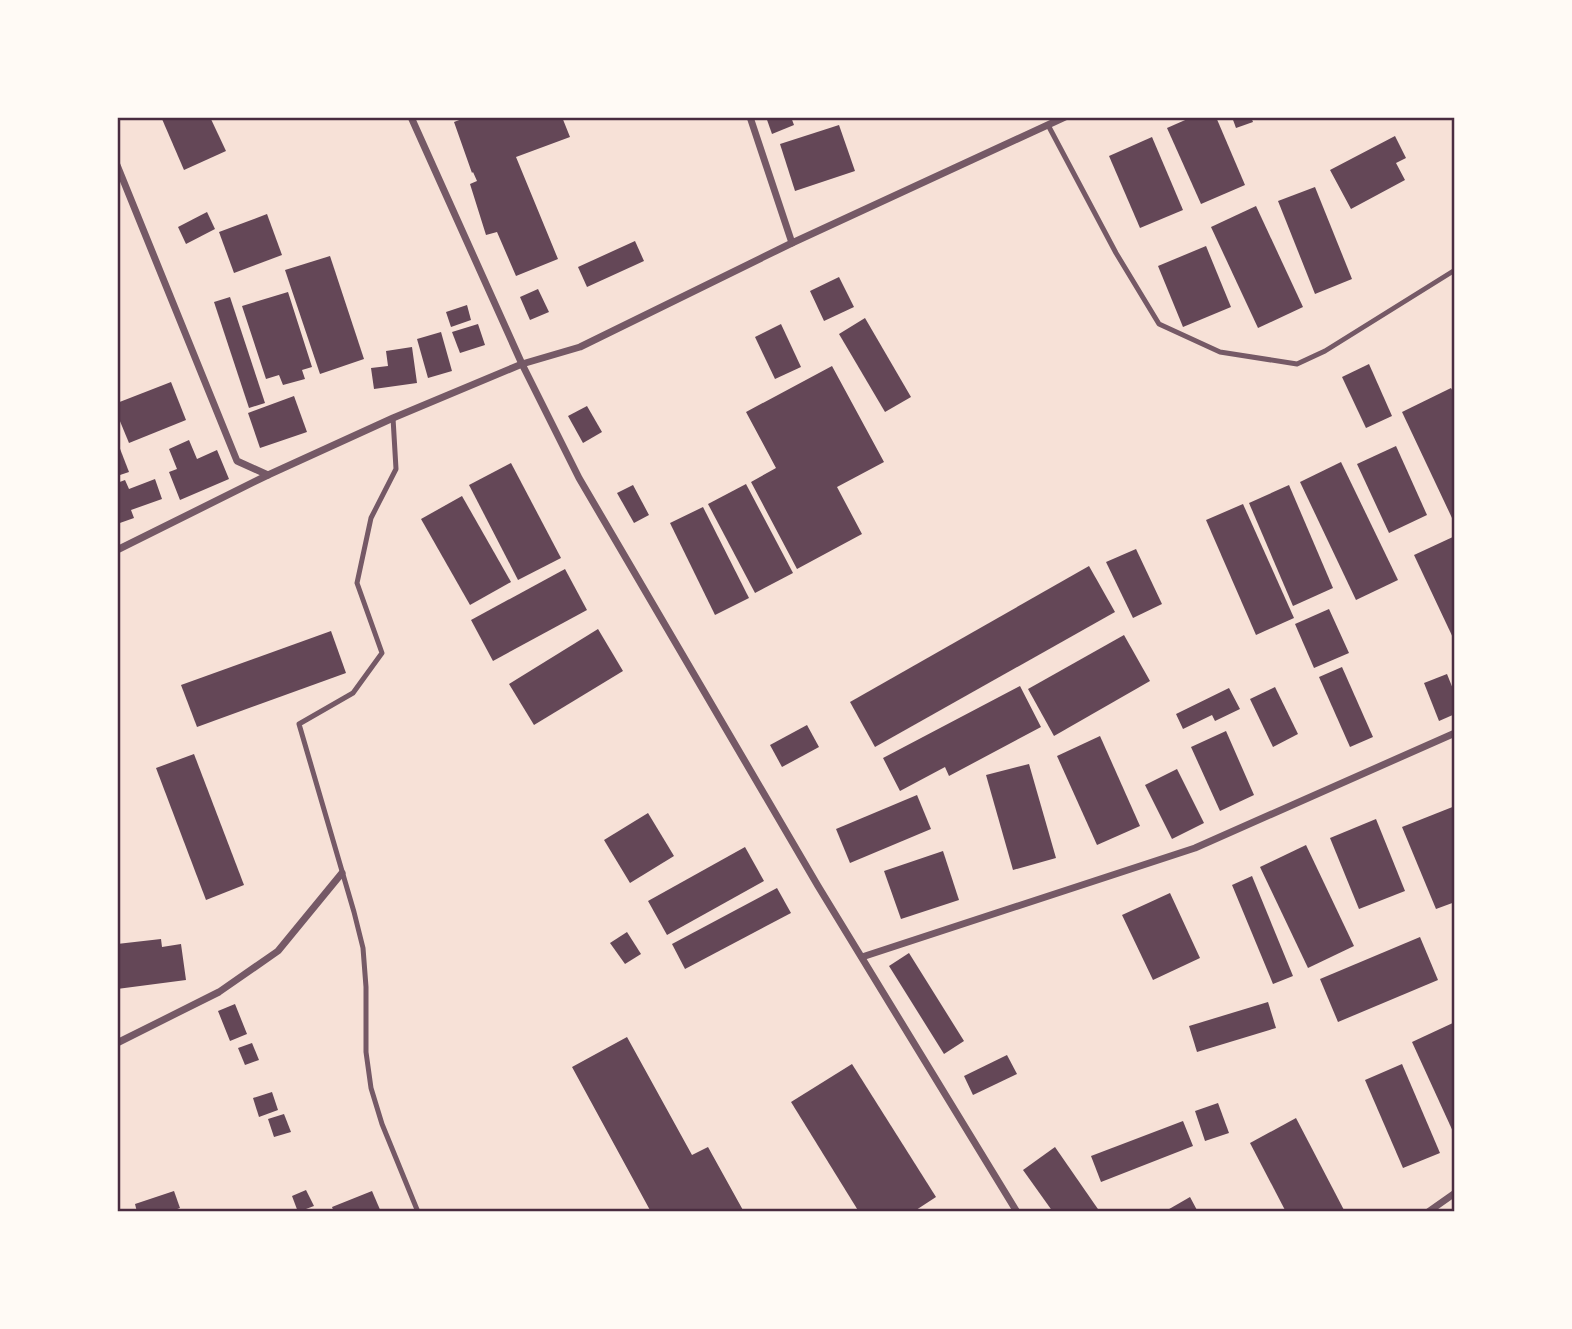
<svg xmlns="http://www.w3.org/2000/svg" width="1572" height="1329" font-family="'Zilla Slab',serif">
<rect width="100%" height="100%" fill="#f7e1d7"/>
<!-- building -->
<g fill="#644757">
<polygon points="165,117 210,117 226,151 184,170 162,119"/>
<polygon points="467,117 562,117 570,137 516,157 558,259 516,276 497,232 486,235 470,184 477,181 473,172 472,173 454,122"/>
<polygon points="766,117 791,117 794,125 772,134"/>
<polygon points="1192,117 1216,117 1245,185 1201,204 1167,128"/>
<polygon points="1232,117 1251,117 1253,122 1236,128"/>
<polygon points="839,125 855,171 795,191 780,144"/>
<polygon points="1395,136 1406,158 1396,163 1405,180 1351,209 1330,170"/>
<polygon points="1152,137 1183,210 1140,228 1109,156"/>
<polygon points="1315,187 1352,279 1315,294 1278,201"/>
<polygon points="1256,206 1303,307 1258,328 1211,227"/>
<polygon points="207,212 215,229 186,244 178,227"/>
<polygon points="267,214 282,255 234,273 219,232"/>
<polygon points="635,241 644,261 587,287 578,267"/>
<polygon points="1206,246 1231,307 1183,327 1158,266"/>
<polygon points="330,256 364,359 320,374 285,270"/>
<polygon points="839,277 854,307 824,321 810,291"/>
<polygon points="538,289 549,312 530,320 520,297"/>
<polygon points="288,292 312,367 302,370 305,379 283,385 279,375 266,379 242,306"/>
<polygon points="230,297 265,403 249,408 214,302"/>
<polygon points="467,305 471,320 451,327 446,312"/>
<polygon points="865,318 911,397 885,412 839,334"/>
<polygon points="478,324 485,345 460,353 452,332"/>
<polygon points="781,324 801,367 775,379 755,337"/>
<polygon points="441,332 452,371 428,378 417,339"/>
<polygon points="412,347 417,383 374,389 371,368 388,366 386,351"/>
<polygon points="1369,364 1392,416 1366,428 1342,377"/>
<polygon points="832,366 884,462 837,487 862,534 797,569 751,482 776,468 746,412"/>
<polygon points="171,382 186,420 129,443 117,414 117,403"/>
<polygon points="1451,388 1455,395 1455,517 1452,518 1402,412"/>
<polygon points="294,396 307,432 260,448 248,413"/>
<polygon points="587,406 602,432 583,443 568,416"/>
<polygon points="189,440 197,459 217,450 229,479 180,500 169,472 177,469 169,449"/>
<polygon points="117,441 129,472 117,476"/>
<polygon points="1396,446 1427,515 1389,533 1357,464"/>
<polygon points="1341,462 1398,580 1356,600 1300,482"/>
<polygon points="511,463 561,558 518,580 469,485"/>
<polygon points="155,479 162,499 131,510 134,518 117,524 117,483 125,480 129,489"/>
<polygon points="746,484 793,573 755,593 708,504"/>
<polygon points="633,485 649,515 634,523 617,493"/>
<polygon points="1289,485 1333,588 1293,606 1249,503"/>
<polygon points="462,496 511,582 470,605 421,519"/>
<polygon points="1243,504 1294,618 1256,635 1206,520"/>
<polygon points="703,507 749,598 715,615 670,523"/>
<polygon points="1455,536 1455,642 1414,555"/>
<polygon points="1136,549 1162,604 1133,618 1106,562"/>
<polygon points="1089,566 1115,612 875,747 850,702"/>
<polygon points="565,569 587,610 493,661 471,620"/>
<polygon points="1329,609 1349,653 1314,668 1295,624"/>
<polygon points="598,629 623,671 534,725 509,684"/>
<polygon points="331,631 346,673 197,727 181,685"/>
<polygon points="1124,635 1150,681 1054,736 1028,689"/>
<polygon points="1342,667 1373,737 1350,747 1319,677"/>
<polygon points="1447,674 1455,694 1455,714 1439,721 1424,683"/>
<polygon points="1020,686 1041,727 949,776 945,767 900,791 883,758"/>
<polygon points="1275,687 1298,734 1273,747 1250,699"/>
<polygon points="1229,688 1240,709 1215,721 1212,715 1183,729 1176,714"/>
<polygon points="807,725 819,747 782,767 770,745"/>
<polygon points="1226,731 1254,795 1220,811 1191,747"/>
<polygon points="1100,736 1140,826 1097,845 1057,756"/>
<polygon points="194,754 244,885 206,900 156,768"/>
<polygon points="1029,764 1056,858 1013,870 986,775"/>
<polygon points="1177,769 1204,823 1172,839 1145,785"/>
<polygon points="917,795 931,829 850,863 836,829"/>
<polygon points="1455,806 1455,902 1436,909 1402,827"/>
<polygon points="648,813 674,856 630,883 604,840"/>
<polygon points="1376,819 1405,891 1359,909 1330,838"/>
<polygon points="1306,845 1354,946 1308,968 1260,867"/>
<polygon points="745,847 764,881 667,935 648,901"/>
<polygon points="943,851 959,900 901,919 884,871"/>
<polygon points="1252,876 1293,976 1273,984 1232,885"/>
<polygon points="777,888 791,913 685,969 672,944"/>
<polygon points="1170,893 1200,958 1153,980 1122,915"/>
<polygon points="627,932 641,954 625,964 610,943"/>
<polygon points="1420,937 1438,980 1338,1022 1320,979"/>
<polygon points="161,939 162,947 181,944 186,980 117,989 117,944"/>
<polygon points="909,953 964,1041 944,1054 889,966"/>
<polygon points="1268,1002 1276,1028 1197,1052 1189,1026"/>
<polygon points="235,1004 247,1034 230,1041 218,1011"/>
<polygon points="1455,1022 1455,1136 1412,1042"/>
<polygon points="627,1037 692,1155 708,1147 744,1212 651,1212 572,1067"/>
<polygon points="252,1043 259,1060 245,1065 238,1048"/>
<polygon points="1007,1055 1017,1074 973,1095 964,1076"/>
<polygon points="852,1064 936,1197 913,1212 859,1212 791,1102"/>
<polygon points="1402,1064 1440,1153 1403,1168 1365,1080"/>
<polygon points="272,1092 278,1110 259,1117 253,1098"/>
<polygon points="1218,1103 1229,1133 1205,1141 1195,1111"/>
<polygon points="284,1114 291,1132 274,1137 268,1119"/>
<polygon points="1296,1118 1345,1212 1286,1212 1250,1143"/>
<polygon points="1183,1121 1193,1146 1101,1182 1091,1156"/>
<polygon points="1055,1147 1100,1212 1053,1212 1023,1170"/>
<polygon points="306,1190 314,1206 298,1212 292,1196"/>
<polygon points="174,1191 180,1208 169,1212 137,1212 135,1204"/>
<polygon points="372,1191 381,1212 334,1212 332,1207"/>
<polygon points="1190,1197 1198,1212 1164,1212"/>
</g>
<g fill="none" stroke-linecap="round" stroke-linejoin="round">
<!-- service -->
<g stroke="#755966" stroke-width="5">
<polyline points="1048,125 1116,253 1159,324 1220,352 1297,364 1325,351 1455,270"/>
<polyline points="393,418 396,469 371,518 357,583 382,653 353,693 299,724 354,912 363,948 366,987 366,1052 371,1088 382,1124 418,1212"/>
</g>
<!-- minor -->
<g stroke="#755966" stroke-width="7">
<polyline points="411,117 522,364 579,478 818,886 1017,1212"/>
<polyline points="750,117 792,243"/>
<polyline points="117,165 237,461 268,475 393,418 522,364 580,347 792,243 1065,117"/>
<polyline points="117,550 268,475"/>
<polyline points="862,957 1195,848 1455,733"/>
<polyline points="117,1043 219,992 278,951 342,873"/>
<polyline points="1428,1212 1455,1193"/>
</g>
</g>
<!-- border -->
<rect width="1572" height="1329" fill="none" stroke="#fffaf5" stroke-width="238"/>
<rect x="119" y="119" width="1334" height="1091" fill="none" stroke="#4a2c40" stroke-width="2.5"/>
</svg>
